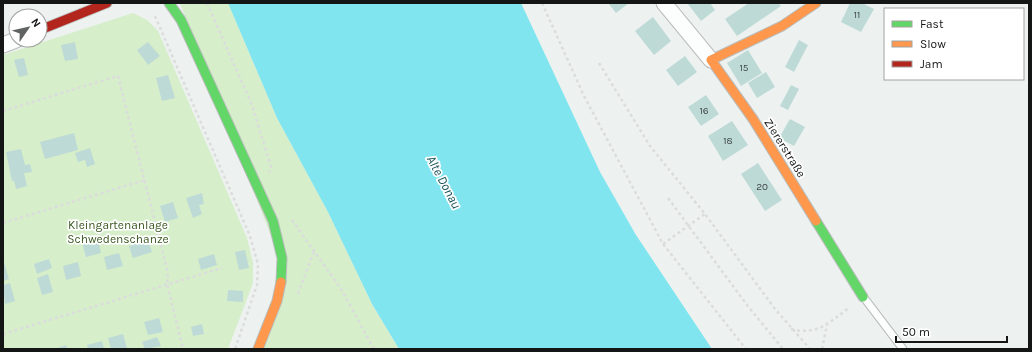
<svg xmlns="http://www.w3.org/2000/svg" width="1032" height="352" font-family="Karla,sans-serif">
<rect width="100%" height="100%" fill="#edf2f0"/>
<!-- green -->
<g fill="#d6eec9">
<polygon points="180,3 228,3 277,118 328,212 372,304 399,349 262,349 287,277"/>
<polygon points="133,13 147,20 158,31 247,238 253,263 253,283 228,349 3,349 3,55"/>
</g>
<!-- water -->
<polygon fill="#81e5ef" points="228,3 521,3 600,172 636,235 712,349 399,349 372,304 328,212 277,118"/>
<!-- building -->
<g fill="#bedad7">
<polygon points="608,3 629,3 616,13"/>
<polygon points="687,3 710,3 715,10 701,21"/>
<polygon points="749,3 778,3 781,6 737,36 725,19"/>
<polygon points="850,3 862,3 874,9 861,32 841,22"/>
<polygon points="653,17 671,41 654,55 635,31"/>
<polygon points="799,40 808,45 794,72 785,67"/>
<polygon points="75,42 78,59 65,61 61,45"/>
<polygon points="148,42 160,56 148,65 137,50"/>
<polygon points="748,50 762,73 741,86 727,63"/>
<polygon points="685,56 697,72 678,86 666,70"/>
<polygon points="24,58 28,75 19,77 14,60"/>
<polygon points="766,72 775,87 757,98 748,83"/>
<polygon points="168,75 175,98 162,101 156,78"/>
<polygon points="791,85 799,89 788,110 780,106"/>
<polygon points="706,95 719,114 701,126 688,107"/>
<polygon points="790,119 805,127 794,146 779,138"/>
<polygon points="732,121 748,145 723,161 708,136"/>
<polygon points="74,133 78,150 45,159 40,142"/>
<polygon points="90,148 95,164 87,167 85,160 78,162 75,153"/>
<polygon points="21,149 25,165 30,164 32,172 24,173 27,186 16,189 14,181 12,181 6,152"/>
<polygon points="758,163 782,200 765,211 741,174"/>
<polygon points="202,193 204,204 199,205 202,214 193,218 186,198"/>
<polygon points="173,202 178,218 165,222 160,206"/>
<polygon points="98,239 101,253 86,257 82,243"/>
<polygon points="148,240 152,252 133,258 129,246"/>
<polygon points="245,250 249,268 239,270 235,252"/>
<polygon points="119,253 123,266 107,270 104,257"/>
<polygon points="214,254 217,265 201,270 198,259"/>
<polygon points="3,259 9,279 3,281"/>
<polygon points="49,259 52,268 37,274 34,264"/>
<polygon points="78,262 81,276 66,280 63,266"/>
<polygon points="48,274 53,292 42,295 37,278"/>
<polygon points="10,283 15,301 5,304 3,285"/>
<polygon points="228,290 243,291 243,302 227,301"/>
<polygon points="159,318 163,332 148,335 144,322"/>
<polygon points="202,324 204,334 193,336 191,327"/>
<polygon points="123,334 127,348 111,349 108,338"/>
<polygon points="157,337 161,346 145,349 142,342"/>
<polygon points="102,341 104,349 88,349 87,345"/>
<polygon points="66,345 67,349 55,349"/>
</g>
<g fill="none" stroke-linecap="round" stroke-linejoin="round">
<defs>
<polyline id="lane" points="865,299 903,349"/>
<g id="street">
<polyline points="664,3 711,60"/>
<polyline points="3,45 16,40"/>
</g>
<g id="fast">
<polyline points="169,3 181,20 273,221 282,258 281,282"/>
<polyline points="816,221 863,297"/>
</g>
<g id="slow">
<polyline points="816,221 753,119 711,60 782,26 816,3"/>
<polyline points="258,349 277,301 281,282"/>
</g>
<polyline id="jam" points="40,30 107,3"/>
</defs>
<!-- lane casing -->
<use href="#lane" stroke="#b9bdbb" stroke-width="9"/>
<!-- street casing -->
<use href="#street" stroke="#b9bdbb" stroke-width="17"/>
<!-- fast casing -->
<use href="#fast" stroke="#b9bdbb" stroke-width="11"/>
<!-- slow casing -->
<use href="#slow" stroke="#b9bdbb" stroke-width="11"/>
<!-- jam casing -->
<use href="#jam" stroke="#b9bdbb" stroke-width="11"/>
<!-- path -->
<g stroke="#dbdcdc" stroke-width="2.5" stroke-dasharray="3 3" stroke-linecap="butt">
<polyline points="207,3 252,105 271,167 269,172"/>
<polyline points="542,3 584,96 663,244 746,349"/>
<polyline points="155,16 250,236 258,264 257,285 235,349"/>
<polyline points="599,63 650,146 705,214 775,309 810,349"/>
<polyline points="3,111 118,76 168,273 167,284 183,349"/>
<polyline points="668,198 747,305 783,349"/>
<polyline points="292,220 341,289 374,349"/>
<polyline points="3,223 145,180"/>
<polyline points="663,244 705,214"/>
<polyline points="298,294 314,251"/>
<path d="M791,329C817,336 830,322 850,307"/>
<polyline points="3,334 222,268"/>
<polyline points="822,349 827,325"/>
</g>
<!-- lane -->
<use href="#lane" stroke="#fcfdfd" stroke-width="7"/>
<!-- street -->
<use href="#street" stroke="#fcfdfd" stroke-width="15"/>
<!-- fast -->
<use href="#fast" stroke="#63d668" stroke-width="9"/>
<!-- slow -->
<use href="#slow" stroke="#ff974d" stroke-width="9"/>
<!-- jam -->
<use href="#jam" stroke="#b3261e" stroke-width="9"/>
</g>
<g text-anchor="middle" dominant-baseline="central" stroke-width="3.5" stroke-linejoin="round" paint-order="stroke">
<!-- number labels -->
<g font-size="10" fill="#3e4746">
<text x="857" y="15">11</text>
<text x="744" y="68">15</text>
<text x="704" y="111">16</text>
<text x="728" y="141">18</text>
<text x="762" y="187">20</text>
</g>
<!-- street labels -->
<g font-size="12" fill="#141615" stroke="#fff">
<text transform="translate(785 148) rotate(58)">Ziererstraße</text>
</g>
<!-- park labels -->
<g font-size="12" fill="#39571f" stroke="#fff">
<text x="118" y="225">Kleingartenanlage<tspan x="118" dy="14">Schwedenschanze</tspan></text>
</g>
<!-- water labels -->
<g font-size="13" font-style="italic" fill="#19555a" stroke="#fff">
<text transform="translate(444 182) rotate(62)">Alte Donau</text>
</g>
</g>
<!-- border -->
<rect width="1032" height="352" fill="none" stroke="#141615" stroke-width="8"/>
<!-- legend -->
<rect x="884" y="8" width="140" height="72" fill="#ffffff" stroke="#a1a2a1"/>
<rect x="892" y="21" width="20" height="6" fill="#63d668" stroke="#a1a2a1"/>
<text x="920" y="28" font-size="12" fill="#141615">Fast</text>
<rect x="892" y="41" width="20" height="6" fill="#ff974d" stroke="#a1a2a1"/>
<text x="920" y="48" font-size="12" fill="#141615">Slow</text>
<rect x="892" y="61" width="20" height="6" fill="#b3261e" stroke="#a1a2a1"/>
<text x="920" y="68" font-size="12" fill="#141615">Jam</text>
<!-- north arrow -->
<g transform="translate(28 28) rotate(56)"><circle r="19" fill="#ffffff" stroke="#a1a2a1"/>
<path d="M0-3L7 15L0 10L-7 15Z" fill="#606362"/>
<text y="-6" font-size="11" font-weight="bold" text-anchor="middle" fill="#141615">N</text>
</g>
<!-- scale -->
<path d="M896 336v6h111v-6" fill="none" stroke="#141615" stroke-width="2"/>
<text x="902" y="336" font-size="12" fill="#141615" stroke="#ffffff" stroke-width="3" paint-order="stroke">50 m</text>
</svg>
